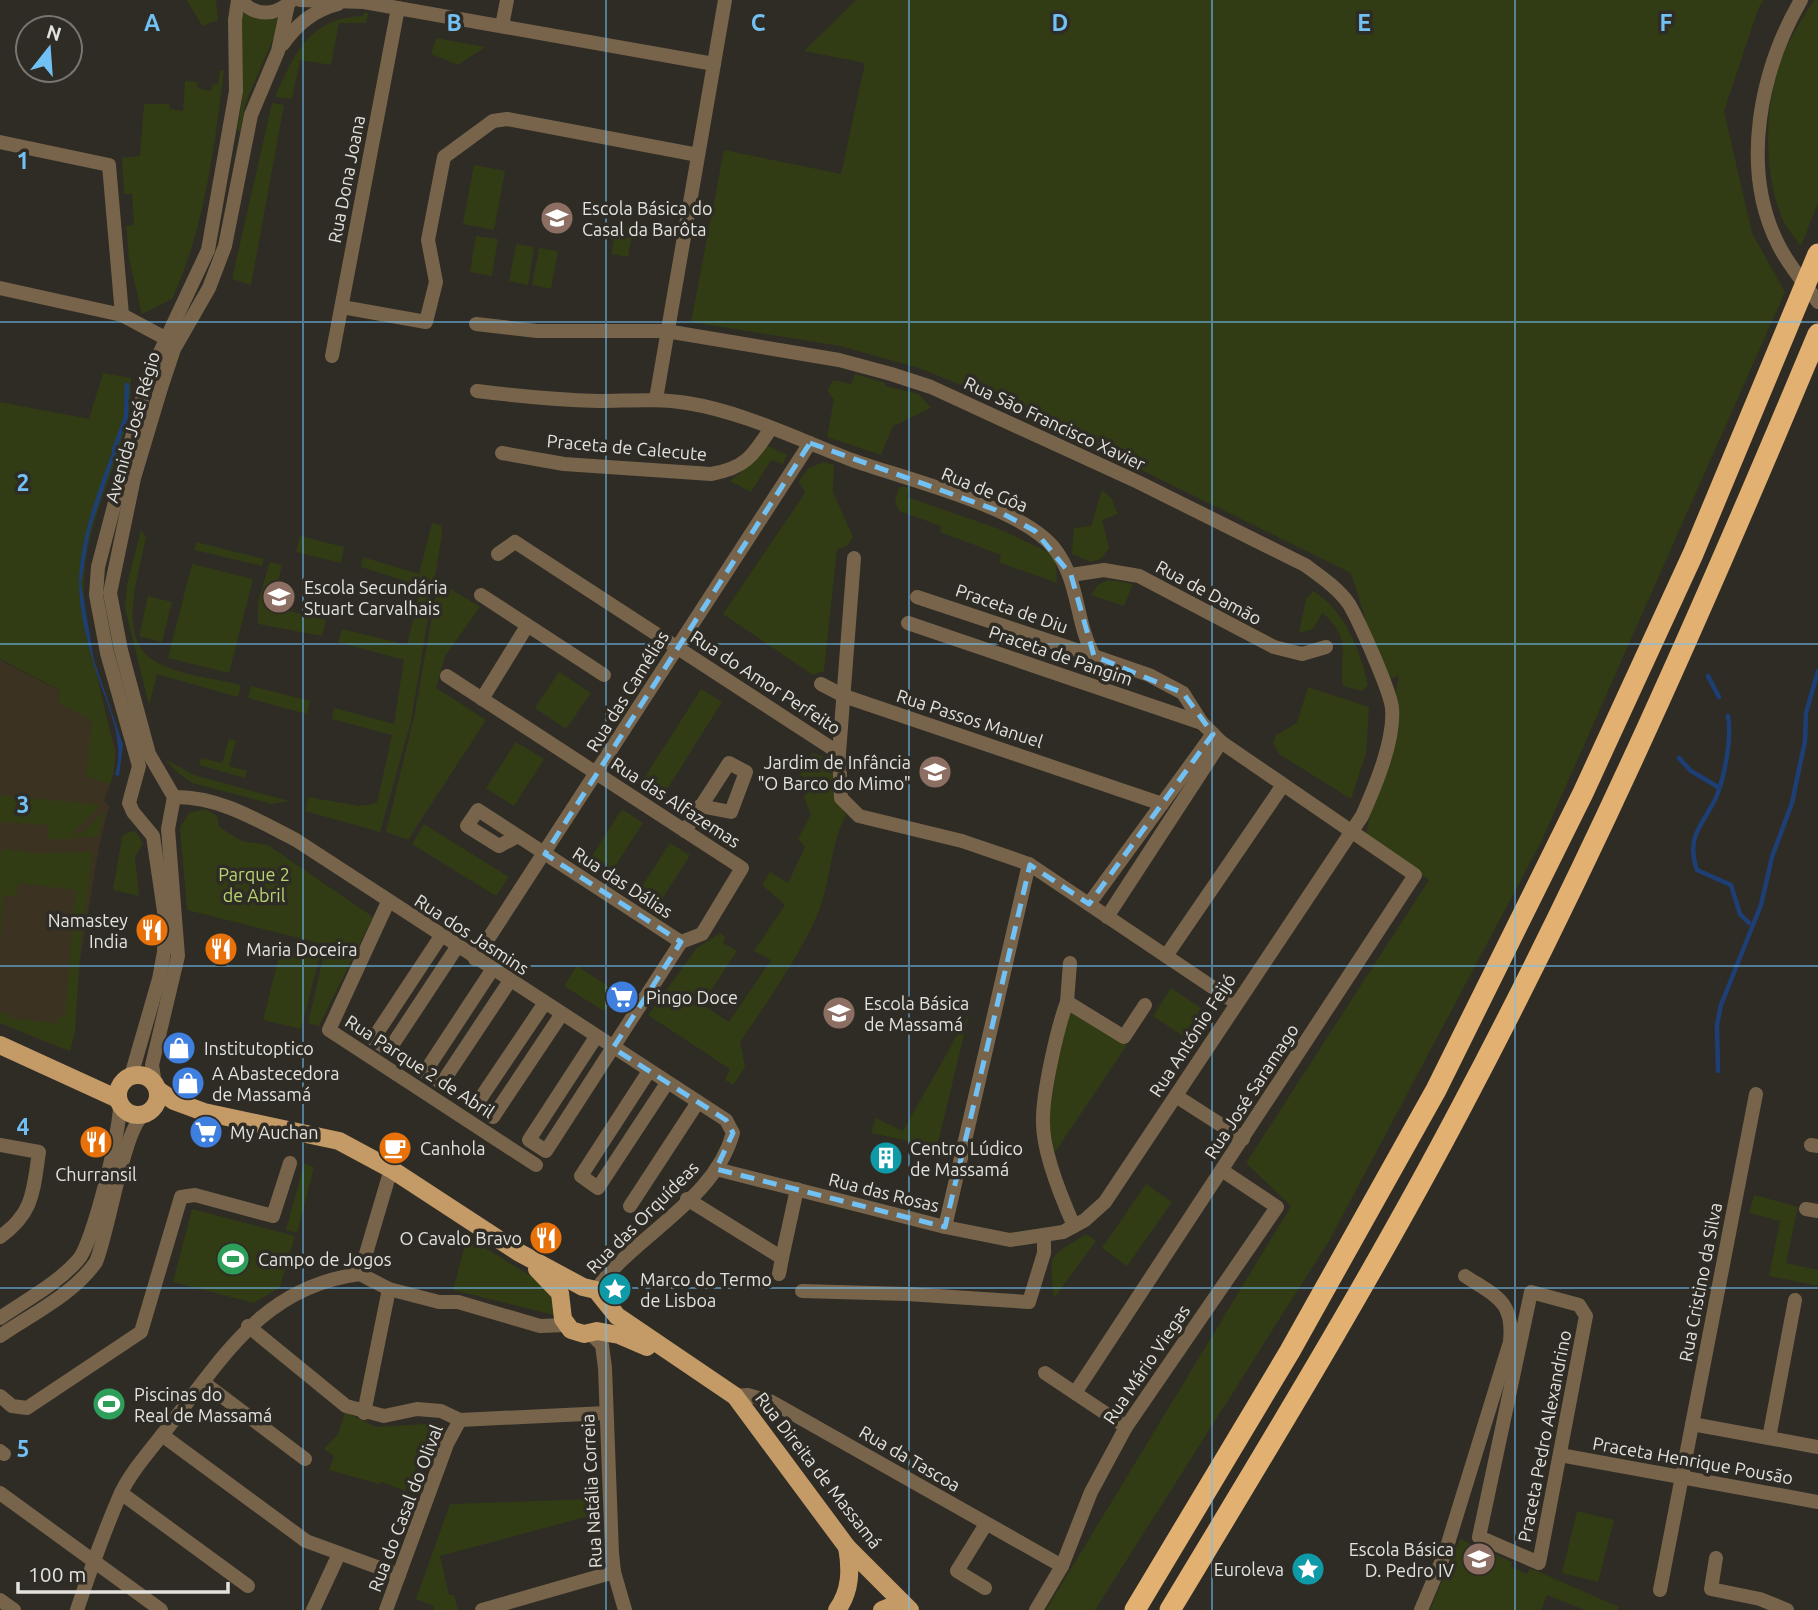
<svg xmlns="http://www.w3.org/2000/svg" width="1818" height="1610" font-family="Ubuntu,sans-serif">
<rect width="100%" height="100%" fill="#2e2c25"/>
<!-- commercial -->
<polygon fill="#3c3222" points="0,660 106,715 116,752 114,773 104,801 109,806 99,846 65,1050 0,1023"/>
<!-- green -->
<g fill="#313c14">
<polygon points="187,0 216,0 218,20 202,26"/>
<polygon points="856,0 1764,0 1758,9 1724,111 1752,233 1785,292 1541,842 1329,1241 1095,1610 1046,1610 1291,1206 1246,1163 1429,880 1366,834 1399,675 1385,682 1351,573 1001,401 919,368 840,346 691,322 724,150 841,174 865,63 804,51"/>
<path d="M1814,0H1818V203L1801,246C1795,238 1787,229 1783,220C1765,180 1765,124 1774,82C1781,52 1798,25 1814,0Z"/>
<polygon points="241,12 258,19 282,18 246,102 240,131 237,130 242,101"/>
<path d="M364,12L368,13L366,23H339L331,65L300,60L292,99L275,97C295,53 309,18 363,16Z"/>
<polygon points="436,38 485,47 458,65 431,54"/>
<path d="M220,70L224,71C214,149 205,227 172,299L142,314L129,259L126,226L134,225L132,194H124L122,158L140,156L144,104H169L170,109L183,111L185,81L197,82V88L211,91L213,84L218,85Z"/>
<polygon points="272,103 284,105 251,285 232,279"/>
<polygon points="474,165 505,171 494,230 463,224"/>
<polygon points="617,223 633,227 628,257 611,254"/>
<polygon points="476,236 498,239 492,276 470,272"/>
<polygon points="516,244 534,247 528,285 509,281"/>
<polygon points="539,248 558,251 551,289 532,285"/>
<path d="M103,373L131,378C134,447 86,509 84,579C82,622 97,669 105,711C111,737 120,757 110,784L86,776L92,721L58,702L59,690L0,659V402L89,419Z"/>
<polygon points="855,374 885,383 885,386 919,394 931,408 893,426 881,455 827,437 834,400 827,390 833,380 851,384"/>
<polygon points="766,445 787,455 783,464 771,460 751,492 730,481 751,464"/>
<polygon points="824,462 834,465 833,492 853,537 847,546 837,549 824,671 813,675 723,614 805,493 799,481 809,468"/>
<polygon points="899,487 910,487 907,497 999,529 1055,555 1057,583 999,562 1001,555 940,532 941,526 899,511 895,502"/>
<polygon points="1102,490 1111,498 1118,514 1102,520 1109,548 1102,558 1091,562 1072,554 1074,528 1091,526"/>
<polygon points="432,523 442,525 442,534 411,721 380,832 305,811 308,797 359,806 377,803 392,735 332,719 334,708 394,724 404,660 338,642 342,629 407,645 421,586 361,567 363,557 419,574"/>
<path d="M141,530L146,537C140,572 116,635 153,660C176,675 214,678 241,685L238,697L157,674L149,705L125,608L127,585Z"/>
<polygon points="300,536 344,547 341,563 296,552"/>
<polygon points="196,542 264,559 262,566 194,550"/>
<polygon points="270,562 282,565 272,607 326,620 322,636 258,624 258,602"/>
<polygon points="192,564 253,579 229,673 168,658"/>
<polygon points="1108,580 1133,584 1124,606 1091,595 1098,585"/>
<polygon points="438,581 480,607 445,656 436,688 486,720 408,840 386,832 415,713"/>
<path d="M1313,591C1344,609 1361,652 1368,685L1362,691L1343,686C1338,656 1354,638 1322,613L1313,629L1299,633L1306,599Z"/>
<polygon points="148,596 172,602 162,642 139,636"/>
<polygon points="559,672 591,693 566,729 535,708"/>
<polygon points="251,686 310,701 307,714 248,698"/>
<polygon points="1308,687 1369,707 1366,753 1351,799 1279,754 1273,743 1276,735 1297,723"/>
<polygon points="701,689 722,702 664,794 643,780"/>
<polygon points="229,739 236,741 229,766 247,771 245,778 199,765 201,758 222,763"/>
<polygon points="516,742 544,759 514,806 486,788"/>
<path d="M812,753L832,759L835,795L846,815C830,846 831,881 818,913C798,959 768,1001 740,1042L745,1067L733,1085L725,1080L730,1069L648,1015L697,948L720,933L725,937L723,943L737,951L702,1004L729,1022L771,960L754,951L785,905L762,885L770,872L788,883L805,847L798,839L811,815L804,798L811,781L800,775Z"/>
<polygon points="165,759 194,775 289,801 272,804 192,783 177,772"/>
<polygon points="0,795 101,805 74,831 79,836 105,811 98,836 48,840 49,825 0,822"/>
<polygon points="205,809 217,816 219,827 242,841 268,845 373,917 319,1026 308,1023 326,945 187,910 180,828 189,813"/>
<polygon points="622,809 643,823 613,869 592,856"/>
<polygon points="424,824 509,877 496,896 412,844"/>
<polygon points="135,831 143,843 135,857 139,896 113,890 122,837 128,832"/>
<polygon points="670,843 690,855 659,904 639,891"/>
<polygon points="4,849 35,853 93,852 80,950 75,1033 70,1051 0,1023 0,1012 9,1014 10,1018 57,1023 59,1016 65,1017 75,890 19,883 16,896 4,895 0,948 0,855"/>
<polygon points="282,945 320,955 301,1029 263,1020"/>
<polygon points="577,966 617,992 604,1011 564,986"/>
<polygon points="1171,988 1201,1008 1183,1036 1153,1016"/>
<polygon points="1072,1011 1127,1045 1055,1152 1048,1122 1063,1029"/>
<polygon points="969,1014 937,1147 871,1133 876,1118 903,1131"/>
<polygon points="304,1164 314,1167 297,1233 286,1230"/>
<polygon points="1146,1184 1172,1202 1127,1266 1102,1248"/>
<polygon points="1754,1195 1798,1207 1786,1263 1818,1270 1818,1286 1769,1276 1780,1221 1749,1213"/>
<polygon points="192,1209 295,1236 280,1287 254,1303 173,1282"/>
<path d="M1086,1234L1096,1241L1054,1298C1049,1250 1048,1259 1086,1234Z"/>
<polygon points="467,1237 547,1286 555,1299 554,1315 453,1290"/>
<polygon points="345,1412 376,1427 426,1424 434,1429 405,1491 382,1482 379,1484 329,1470 334,1456 324,1449 338,1434"/>
<polygon points="593,1499 597,1514 440,1556 449,1595 454,1595 458,1610 433,1610 434,1606 416,1599 450,1504"/>
<polygon points="1577,1511 1614,1520 1598,1582 1562,1573"/>
<polygon points="1460,1539 1512,1562 1511,1567 1527,1574 1530,1568 1619,1607 1617,1610 1585,1610 1547,1595 1541,1610 1430,1610"/>
</g>
<!-- water -->
<path fill="#1d3f75" d="M118,446L90,530L81,583L94,660L123,745L119,776L115,775C127,736 103,699 93,661C86,637 79,608 79,582C80,537 99,488 114,447Z"/>
<g fill="none" stroke-linecap="round" stroke-linejoin="round">
<!-- stream -->
<g stroke="#1d3f75" stroke-width="4.5">
<polyline points="114,450 126,417 127,385"/>
<polyline points="1708,676 1719,697"/>
<path d="M1728,716C1732,736 1725,775 1717,795C1707,821 1684,834 1697,870L1731,885L1740,914L1749,923"/>
<polyline points="1679,758 1691,771 1718,787"/>
<polyline points="1718,1071 1717,1025 1721,1005 1761,905 1772,857 1792,803 1805,741 1806,713 1818,671"/>
</g>
<!-- minor -->
<g stroke="#78644b" stroke-width="14">
<path d="M241,0C254,17 276,16 291,1"/>
<polyline points="300,0 364,2 714,64"/>
<path d="M1801,0C1760,71 1740,168 1778,244C1788,265 1805,284 1818,302"/>
<polyline points="502,26 507,0"/>
<path d="M283,44C297,24 314,10 338,4"/>
<polyline points="0,142 109,165 122,315"/>
<polyline points="0,288 122,315 165,338"/>
<polyline points="342,307 426,322 436,282 428,240 444,157 493,121 507,119 698,155"/>
<path d="M476,324L537,331H666L839,360L891,374L931,387L1138,482L1305,565C1320,576 1338,588 1349,604C1359,621 1390,690 1392,708C1395,740 1375,787 1362,816L1105,1202L1085,1220L1063,1232L1010,1240L945,1227L716,1169"/>
<polyline points="332,356 398,8"/>
<path d="M477,391C517,396 557,400 598,401C628,401 657,398 687,403C744,412 799,440 852,460C905,479 1020,506 1054,548C1080,581 1075,622 1094,656L1149,675L1183,693L1202,723L1221,742L1415,875L1075,1393"/>
<polyline points="656,399 725,0"/>
<path d="M502,453L564,464L711,474C745,468 752,457 771,428"/>
<polyline points="498,554 515,542 839,753 841,798 859,816 962,841 1029,864 1236,1003"/>
<polyline points="1071,575 1104,570 1139,576 1274,647 1302,654 1326,647"/>
<polyline points="481,595 604,675"/>
<polyline points="917,597 1094,656"/>
<polyline points="908,623 1202,723"/>
<polyline points="447,676 742,868 702,934 681,942 546,1151 529,1140 596,1037"/>
<polyline points="821,684 844,696 1162,804"/>
<polyline points="482,699 527,626"/>
<polyline points="839,753 854,558"/>
<path d="M174,797C218,796 257,820 296,840L726,1120L733,1133C714,1202 635,1234 596,1290"/>
<polyline points="685,831 729,763 746,772 731,812 700,806"/>
<polyline points="518,836 499,846 467,826 478,810 681,942"/>
<polyline points="388,902 329,1030 536,1165"/>
<polyline points="1089,904 1213,734"/>
<polyline points="1107,917 1221,742"/>
<polyline points="441,936 373,1039 389,1050 457,947"/>
<polyline points="1166,956 1283,785"/>
<polyline points="475,959 810,443"/>
<polyline points="492,970 425,1072 442,1083 509,982"/>
<polyline points="1067,1002 1070,963"/>
<polyline points="544,1004 476,1105 493,1117 561,1015"/>
<polyline points="649,1071 581,1176 598,1188 667,1083"/>
<polyline points="131,1076 159,979 164,952 165,918 153,836 133,812 129,803 139,766 107,653 96,595 98,567 147,380 208,250 236,91 235,20 238,0"/>
<polyline points="155,1084 152,1065 178,956 168,829 174,797 149,754 121,650 110,593 134,478 161,388 174,349 209,288 225,246 251,115 278,51 288,4"/>
<polyline points="1176,1096 1243,1139"/>
<path d="M0,1145L39,1152C33,1191 34,1213 0,1237"/>
<polyline points="1811,1145 1818,1146"/>
<polyline points="391,1169 360,1274 389,1289 439,1302 458,1302 540,1326 566,1325"/>
<polyline points="687,1199 782,1258 797,1189"/>
<polyline points="630,1206 698,1102"/>
<polyline points="1806,1209 1818,1211"/>
<path d="M1074,1226C1062,1199 1043,1153 1043,1123C1042,1095 1057,1029 1067,1002L1124,1037L1145,1005"/>
<polyline points="945,1227 1029,864"/>
<polyline points="779,1274 782,1258"/>
<polyline points="802,1291 907,1294 1029,1302 1044,1253 1044,1236"/>
<polygon points="1531,1292 1579,1305 1586,1316 1539,1563 1479,1537"/>
<path d="M0,1318C26,1300 57,1284 78,1260C93,1244 121,1128 120,1104"/>
<polyline points="248,1326 346,1406 384,1416 417,1409 441,1411 460,1420 606,1413"/>
<polyline points="591,1334 602,1345 605,1368 612,1553 614,1572 625,1610"/>
<path d="M0,1336C32,1314 74,1294 96,1262C109,1231 123,1132 143,1115"/>
<polyline points="1045,1373 1126,1427"/>
<polyline points="203,1382 305,1459"/>
<polyline points="0,1396 12,1406 27,1408 141,1332 181,1197 195,1195 273,1216 290,1163"/>
<polyline points="735,1396 748,1395 772,1402 1062,1566"/>
<polyline points="364,1413 389,1289"/>
<polyline points="1692,1424 1818,1447"/>
<polyline points="162,1435 306,1541 399,1575"/>
<polyline points="1769,1438 1795,1300"/>
<polyline points="0,1451 4,1454"/>
<polyline points="1560,1455 1818,1502"/>
<polyline points="0,1493 161,1610"/>
<polyline points="121,1493 248,1586"/>
<polyline points="1716,1558 1711,1589 1760,1599 1787,1610"/>
<polyline points="985,1588 957,1571 986,1524"/>
<polyline points="1660,1590 1756,1094"/>
<polyline points="0,1600 14,1610"/>
<path d="M77,1610C90,1571 104,1532 120,1495C132,1469 156,1444 173,1421C226,1353 266,1286 360,1274"/>
<polyline points="313,1610 339,1554"/>
<polyline points="386,1610 447,1444 460,1420"/>
<polyline points="482,1610 614,1572"/>
<polyline points="1036,1610 1062,1566 1091,1492 1126,1427 1277,1207 1223,1171"/>
<path d="M1421,1610L1445,1553L1510,1342C1514,1301 1497,1297 1465,1276"/>
</g>
<!-- major -->
<g stroke="#c49a66" stroke-width="18">
<polyline points="0,1045 118,1099"/>
<circle cx="138" cy="1095" r="20"/>
<polyline points="158,1090 174,1101 204,1112 339,1141 391,1169 518,1252 583,1287 596,1290 617,1316 735,1396 847,1547 910,1610"/>
<polyline points="537,1269 560,1293 563,1319 571,1330 584,1334 597,1331 619,1335 647,1347"/>
<path d="M837,1610C851,1591 851,1569 847,1547"/>
<polyline points="882,1610 902,1602"/>
</g>
<!-- highway -->
<g stroke="#e2b070" stroke-width="21">
<polyline points="1135,1610 1290,1351 1436,1090 1583,793 1693,554 1818,254"/>
<path d="M1170,1610C1270,1444 1372,1277 1462,1106C1595,855 1709,595 1818,334"/>
</g>
</g>
<!-- marked area -->
<path fill="none" stroke="#72c1f5" stroke-width="5" stroke-dasharray="14 9" stroke-linejoin="round" d="M810,443L996,510L1035,531L1071,575L1094,656L1183,693L1213,734L1089,904L1030,865L945,1227L716,1169L733,1133L726,1120L613,1048L681,942L545,854Z"/>
<!-- grid -->
<path fill="none" stroke="#72c1f5" stroke-width="2" stroke-opacity="0.55" d="M303,0V1610M606,0V1610M909,0V1610M1212,0V1610M1515,0V1610M0,322H1818M0,644H1818M0,966H1818M0,1288H1818"/>
<!-- icons -->
<defs>
<symbol id="school-disc" viewBox="-11 -11 22 22"><circle r="9.5" fill="#8d6e63" stroke="#2e2c25"/><path d="M0-5L7-2L0 1L-7-2ZM-4 1L0 2.5L4 1V4Q0 6-4 4Z" fill="#fff"/></symbol>
<symbol id="restaurant-disc" viewBox="-11 -11 22 22"><circle r="9.5" fill="#e8710a" stroke="#2e2c25"/><path d="M-5-6h1v4h1v-4h1v4h1v-4h1v5L-1.5 .5V6h-2V.5L-5-1ZM5-6V6H3V1.5H1.5Q1.5-4 5-6Z" fill="#fff"/></symbol>
<symbol id="supermarket-disc" viewBox="-11 -11 22 22"><circle r="9.5" fill="#3f7fe0" stroke="#2e2c25"/><path d="M-6-5.5h2.5l.6 2H6L4.5 2H-2.5L-4.4-4H-6ZM-1.5 3.2a1.3 1.3 0 1 0 .1 0ZM3 3.2a1.3 1.3 0 1 0 .1 0Z" fill="#fff"/></symbol>
<symbol id="shop-disc" viewBox="-11 -11 22 22"><circle r="9.5" fill="#3f7fe0" stroke="#2e2c25"/><path d="M-5-2.5h2.3a2.7 3.5 0 0 1 5.4 0H5L5.5 6h-11ZM-1.5-2.5h3a1.5 2.3 0 0 0-3 0Z" fill="#fff"/></symbol>
<symbol id="cafe-disc" viewBox="-11 -11 22 22"><circle r="9.5" fill="#e8710a" stroke="#2e2c25"/><path d="M-5.5-4.5H6V0H3Q3 3.5 0 3.5H-2.5Q-5.5 3.5-5.5 0ZM3-3.2v2h1.7v-2ZM-6 4.5H4V6H-6Z" fill="#fff"/></symbol>
<symbol id="building-disc" viewBox="-11 -11 22 22"><circle r="9.5" fill="#0f9aa8" stroke="#2e2c25"/><path d="M-4-6H4V6H1V3H-1V6H-4ZM-2.5-4.3h1.7v1.8h-1.7ZM.8-4.3h1.7v1.8H.8ZM-2.5-1h1.7V.8h-1.7ZM.8-1h1.7V.8H.8Z" fill="#fff"/></symbol>
<symbol id="stadium-disc" viewBox="-11 -11 22 22"><circle r="9.5" fill="#2e9e5b" stroke="#2e2c25"/><path d="M0-5a6.5 5 0 1 0 0 10a6.5 5 0 1 0 0-10ZM-3.5-1.8h7v3.6h-7Z" fill="#fff"/></symbol>
<symbol id="sight-disc" viewBox="-11 -11 22 22"><circle r="9.5" fill="#0f9aa8" stroke="#2e2c25"/><path d="M0-6L1.8-2.2L6-1.7L2.9 1.2L3.7 5.4L0 3.3L-3.7 5.4L-2.9 1.2L-6-1.7L-1.8-2.2Z" fill="#fff"/></symbol>
</defs>
<g fill-rule="evenodd">
<use href="#school-disc" x="538" y="199" width="38" height="38"/>
<use href="#school-disc" x="260" y="578" width="38" height="38"/>
<use href="#school-disc" x="916" y="753" width="38" height="38"/>
<use href="#restaurant-disc" x="133" y="911" width="38" height="38"/>
<use href="#restaurant-disc" x="202" y="930" width="38" height="38"/>
<use href="#supermarket-disc" x="603" y="978" width="38" height="38"/>
<use href="#school-disc" x="820" y="994" width="38" height="38"/>
<use href="#shop-disc" x="160" y="1029" width="38" height="38"/>
<use href="#shop-disc" x="169" y="1064" width="38" height="38"/>
<use href="#supermarket-disc" x="187" y="1113" width="38" height="38"/>
<use href="#restaurant-disc" x="77" y="1123" width="38" height="38"/>
<use href="#cafe-disc" x="376" y="1129" width="38" height="38"/>
<use href="#building-disc" x="867" y="1139" width="38" height="38"/>
<use href="#restaurant-disc" x="527" y="1219" width="38" height="38"/>
<use href="#stadium-disc" x="214" y="1240" width="38" height="38"/>
<use href="#sight-disc" x="596" y="1270" width="38" height="38"/>
<use href="#stadium-disc" x="90" y="1385" width="38" height="38"/>
<use href="#school-disc" x="1460" y="1540" width="38" height="38"/>
<use href="#sight-disc" x="1289" y="1550" width="38" height="38"/>
</g>
<g text-anchor="middle" dominant-baseline="central" stroke-width="7" stroke-linejoin="round" paint-order="stroke">
<!-- street labels -->
<g font-size="18" fill="#e4e2de" stroke="#2e2c25">
<text transform="translate(346 179) rotate(-79)">Rua Dona Joana</text>
<text transform="translate(1055 423) rotate(25)">Rua São Francisco Xavier</text>
<text transform="translate(132 427) rotate(-74)">Avenida José Régio</text>
<text transform="translate(627 447) rotate(5)">Praceta de Calecute</text>
<text transform="translate(985 489) rotate(22)">Rua de Gôa</text>
<text transform="translate(1209 592) rotate(28)">Rua de Damão</text>
<text transform="translate(1012 608) rotate(19)">Praceta de Diu</text>
<text transform="translate(1061 655) rotate(19)">Praceta de Pangim</text>
<text transform="translate(766 682) rotate(33)">Rua do Amor Perfeito</text>
<text transform="translate(627 691) rotate(-58)">Rua das Camélias</text>
<text transform="translate(970 718) rotate(18)">Rua Passos Manuel</text>
<text transform="translate(676 802) rotate(33)">Rua das Alfazemas</text>
<text transform="translate(623 882) rotate(33)">Rua das Dálias</text>
<text transform="translate(472 934) rotate(33)">Rua dos Jasmins</text>
<text transform="translate(1192 1035) rotate(-57)">Rua António Feijó</text>
<text transform="translate(420 1066) rotate(33)">Rua Parque 2 de Abril</text>
<text transform="translate(1251 1091) rotate(-57)">Rua José Saramago</text>
<text transform="translate(884 1192) rotate(14)">Rua das Rosas</text>
<text transform="translate(642 1217) rotate(-45)">Rua das Orquídeas</text>
<text transform="translate(1700 1282) rotate(-79)">Rua Cristino da Silva</text>
<text transform="translate(1146 1364) rotate(-56)">Rua Mário Viegas</text>
<text transform="translate(1544 1436) rotate(-79)">Praceta Pedro Alexandrino</text>
<text transform="translate(910 1458) rotate(30)">Rua da Tascoa</text>
<text transform="translate(1693 1460) rotate(10)">Praceta Henrique Pousão</text>
<text transform="translate(819 1470) rotate(52)">Rua Direita de Massamá</text>
<text transform="translate(591 1491) rotate(-93)">Rua Natália Correia</text>
<text transform="translate(405 1508) rotate(-69)">Rua do Casal do Olival</text>
</g>
<!-- poi labels -->
<g font-size="18" fill="#e4e2de" stroke="#2e2c25" text-anchor="start">
<text x="582" y="208">Escola Básica do<tspan x="582" dy="21">Casal da Barôta</tspan></text>
<text x="304" y="587">Escola Secundária<tspan x="304" dy="21">Stuart Carvalhais</tspan></text>
<text x="911" y="762" text-anchor="end">Jardim de Infância<tspan x="911" dy="21">"O Barco do Mimo"</tspan></text>
<text x="128" y="920" text-anchor="end">Namastey<tspan x="128" dy="21">India</tspan></text>
<text x="246" y="949">Maria Doceira</text>
<text x="646" y="997">Pingo Doce</text>
<text x="864" y="1003">Escola Básica<tspan x="864" dy="21">de Massamá</tspan></text>
<text x="204" y="1048">Institutoptico</text>
<text x="212" y="1073">A Abastecedora<tspan x="212" dy="21">de Massamá</tspan></text>
<text x="230" y="1132">My Auchan</text>
<text x="420" y="1148">Canhola</text>
<text x="910" y="1148">Centro Lúdico<tspan x="910" dy="21">de Massamá</tspan></text>
<text x="96" y="1174" text-anchor="middle">Churransil</text>
<text x="522" y="1238" text-anchor="end">O Cavalo Bravo</text>
<text x="258" y="1259">Campo de Jogos</text>
<text x="640" y="1279">Marco do Termo<tspan x="640" dy="21">de Lisboa</tspan></text>
<text x="134" y="1394">Piscinas do<tspan x="134" dy="21">Real de Massamá</tspan></text>
<text x="1454" y="1549" text-anchor="end">Escola Básica<tspan x="1454" dy="21">D. Pedro IV</tspan></text>
<text x="1284" y="1569" text-anchor="end">Euroleva</text>
</g>
<!-- park labels -->
<g font-size="18" fill="#b8d572" stroke="#2e2c25">
<text x="254" y="874">Parque 2<tspan x="254" dy="21">de Abril</tspan></text>
</g>
</g>
<g font-size="23" text-anchor="middle" font-weight="bold" fill="#72c1f5" stroke="#2e2c25" stroke-width="7" stroke-linejoin="round" paint-order="stroke">
<text x="152" y="31">A</text>
<text x="454" y="31">B</text>
<text x="758" y="31">C</text>
<text x="1060" y="31">D</text>
<text x="1364" y="31">E</text>
<text x="1666" y="31">F</text>
<text x="23" y="169">1</text>
<text x="23" y="491">2</text>
<text x="23" y="813">3</text>
<text x="23" y="1135">4</text>
<text x="23" y="1457">5</text>
</g>
<!-- north arrow -->
<g transform="translate(49 49) rotate(17)"><circle r="33" fill="#2e2c25" stroke="#77756f" stroke-width="2"/>
<path d="M0-5L12 26L0 18L-12 26Z" fill="#72c1f5"/>
<text y="-10" font-size="19" font-weight="bold" text-anchor="middle" fill="#e4e2de">N</text>
</g>
<!-- scale -->
<path d="M18 1582v10h210v-10" fill="none" stroke="#e4e2de" stroke-width="3.5"/>
<text x="28" y="1582" font-size="21" fill="#e4e2de" stroke="#2e2c25" stroke-width="5" paint-order="stroke">100 m</text>
</svg>
